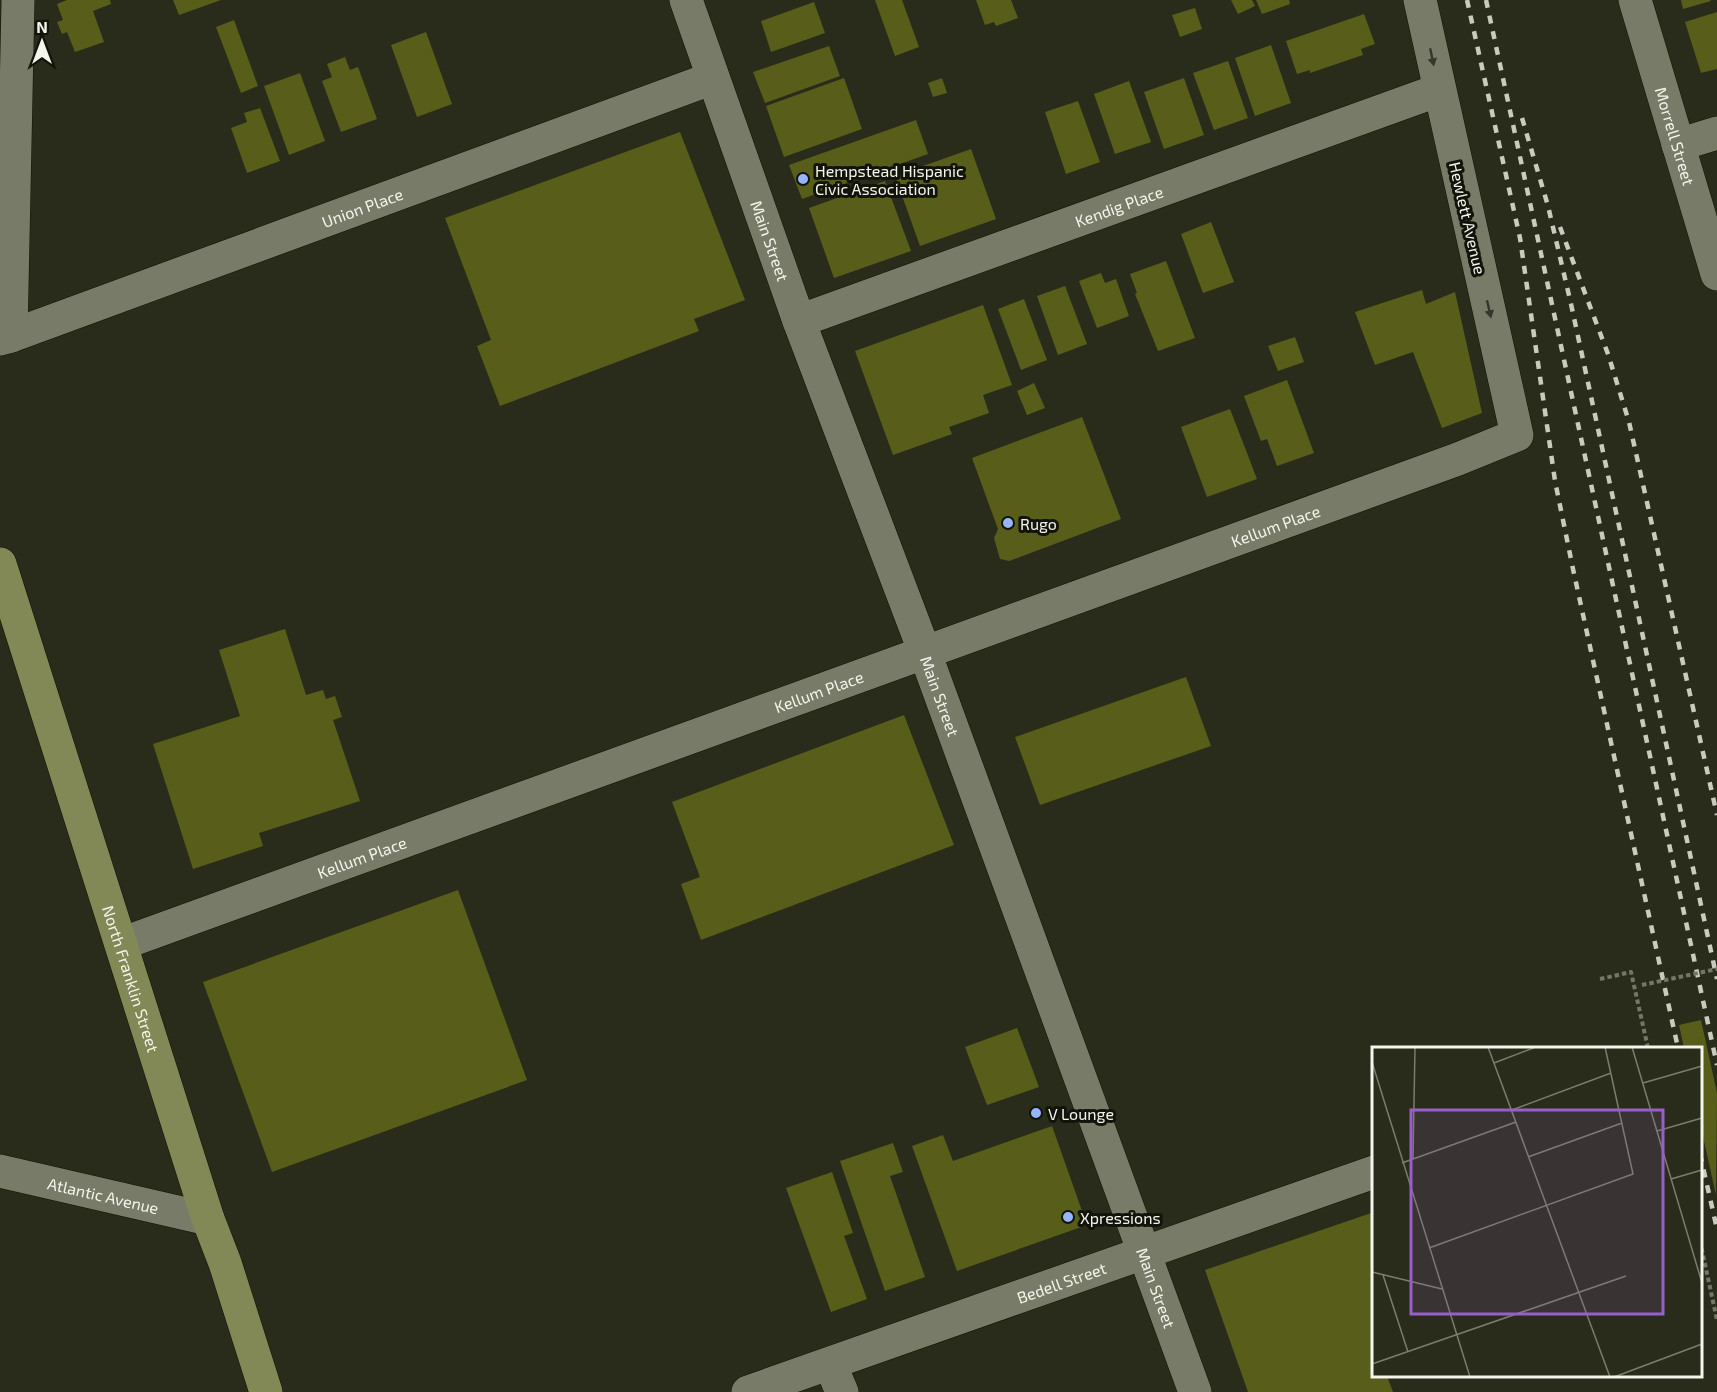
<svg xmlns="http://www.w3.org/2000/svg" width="1717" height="1392" font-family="'Exo 2',sans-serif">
<rect width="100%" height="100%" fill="#292c1a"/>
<!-- building -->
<g fill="#585e19">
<polygon points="67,0 110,0 111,4 93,11 104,42 75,52 67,32 62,34 57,22 63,20 57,4"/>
<polygon points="173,0 221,0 179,15"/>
<polygon points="875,0 902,0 919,47 895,56"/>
<polygon points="976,0 1011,0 1018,18 996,26 994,22 985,25"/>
<polygon points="1231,0 1252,0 1255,6 1238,14"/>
<polygon points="1256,0 1289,0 1290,4 1262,14"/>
<polygon points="1681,0 1710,0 1711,1 1683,9"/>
<polygon points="814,2 825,33 771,52 761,21"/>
<polygon points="1195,8 1202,29 1180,37 1172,15"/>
<polygon points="1717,12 1717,69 1701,73 1685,22"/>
<polygon points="1364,14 1375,44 1361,49 1363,55 1310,73 1310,70 1297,74 1286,41"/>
<polygon points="234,20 258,86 241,93 216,27"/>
<polygon points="426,32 452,104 417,117 391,45"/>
<polygon points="1271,45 1291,103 1255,116 1235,58"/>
<polygon points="829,46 840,76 765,103 753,72"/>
<polygon points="345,57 350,70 358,67 377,119 341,132 322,81 332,77 327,64"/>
<polygon points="1228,61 1248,118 1214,130 1193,73"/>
<polygon points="300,73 325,141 289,155 264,86"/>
<polygon points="844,78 862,129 784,157 766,106"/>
<polygon points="942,78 947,93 933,97 928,83"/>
<polygon points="1184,78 1204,135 1164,149 1144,92"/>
<polygon points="1129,81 1151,142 1115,154 1094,94"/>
<polygon points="1078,101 1100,162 1066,174 1045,112"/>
<polygon points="260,108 280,161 247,173 231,128 247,122 244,113"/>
<polygon points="916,120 928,154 802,199 789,165"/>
<polygon points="680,132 745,300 694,319 699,331 500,406 477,346 491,340 445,218"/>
<polygon points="971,149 996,219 920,246 895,176"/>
<polygon points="885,181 911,251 834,278 809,208"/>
<polygon points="1211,222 1234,282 1203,293 1181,234"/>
<polygon points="1166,261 1195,338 1158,351 1135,294 1137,293 1130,274"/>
<polygon points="1101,273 1105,283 1116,279 1129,316 1097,328 1079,281"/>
<polygon points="1065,286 1087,344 1058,355 1037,296"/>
<polygon points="1422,290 1426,304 1455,292 1482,413 1442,428 1413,352 1375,365 1355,312"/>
<polygon points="1024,299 1047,360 1021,370 998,309"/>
<polygon points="983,305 1012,385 983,395 989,413 949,427 952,434 893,455 855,351"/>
<polygon points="1295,337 1304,362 1278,371 1268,346"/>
<polygon points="1287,380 1314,453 1277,466 1267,439 1261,441 1244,396"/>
<polygon points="1034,383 1045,408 1027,415 1017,391"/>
<polygon points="1230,409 1257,479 1207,497 1181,427"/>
<polygon points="1082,417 1121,519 1009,561 1000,559 994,538 998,529 972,458"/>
<polygon points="285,629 306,695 323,690 326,699 335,696 342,717 333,720 360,801 259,833 263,846 193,869 153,744 240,716 219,650"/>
<polygon points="1186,677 1211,746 1040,805 1015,737"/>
<polygon points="904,715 954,845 701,940 681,884 700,877 672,802"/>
<polygon points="458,890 527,1080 272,1172 203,982"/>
<polygon points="1701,1020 1717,1093 1716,1195 1700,1123 1700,1048 1684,1048 1679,1025"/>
<polygon points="1017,1028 1039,1087 987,1105 965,1047"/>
<polygon points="1052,1126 1087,1225 957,1271 912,1146 943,1135 953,1161"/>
<polygon points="893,1143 903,1172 890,1176 925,1277 885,1291 840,1161"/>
<polygon points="832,1172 853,1233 844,1236 867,1299 831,1312 786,1188"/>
<polygon points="1374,1212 1374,1376 1387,1376 1393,1392 1248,1392 1205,1270"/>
</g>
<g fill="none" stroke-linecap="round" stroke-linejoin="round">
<defs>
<g id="minor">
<path id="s1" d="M686,0L799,321L925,653L1195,1392"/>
<path id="s2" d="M1635,0L1717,274"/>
<polyline points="1678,145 1717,133"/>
<path id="s3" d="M799,321L1439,90"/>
<path id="s4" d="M11,336L713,78"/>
<polyline points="0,339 11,336 18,0"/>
<path id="s5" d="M121,944L1458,459L1517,435L1420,0"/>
<path id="s6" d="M0,1171L208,1219"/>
<polyline points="830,1364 842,1392"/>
<path id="s7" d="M748,1392L1374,1172"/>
</g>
<g id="major">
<path id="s8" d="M0,564L208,1219L225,1263L266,1392"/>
</g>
</defs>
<!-- minor casing -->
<use href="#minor" stroke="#121404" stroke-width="34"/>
<!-- major casing -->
<use href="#major" stroke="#121404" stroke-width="34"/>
<!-- path -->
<g stroke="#747667" stroke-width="4" stroke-dasharray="4.5 3" stroke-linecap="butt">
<polyline points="1600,979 1631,972 1648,1048"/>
<polyline points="1700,1241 1717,1320"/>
</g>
<!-- minor -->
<use href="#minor" stroke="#787b67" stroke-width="33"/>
<!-- major -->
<use href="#major" stroke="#828856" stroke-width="33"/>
<!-- rail -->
<g stroke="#c9cbbf" stroke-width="4.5" stroke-dasharray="8 8" stroke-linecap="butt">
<polyline points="1467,0 1520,238 1555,481 1573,569 1678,1048"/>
<polyline points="1486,0 1717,1065"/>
<polyline points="1522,118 1548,206 1571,304 1717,979"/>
<polyline points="1560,227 1608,354 1629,422 1717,815"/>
<polyline points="1700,1154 1717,1229"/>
</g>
<!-- path-bridge -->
<polyline stroke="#747667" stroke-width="4" stroke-dasharray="4.5 3" stroke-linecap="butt" points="1642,985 1717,969"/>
</g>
<!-- one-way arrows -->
<defs><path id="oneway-solid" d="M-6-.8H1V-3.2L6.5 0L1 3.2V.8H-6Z" transform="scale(1.5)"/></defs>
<g fill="#36372b">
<use href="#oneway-solid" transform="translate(1432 57) rotate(78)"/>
<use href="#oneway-solid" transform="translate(1489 309) rotate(77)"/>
</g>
<!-- markers -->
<g fill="#95b6fd" stroke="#12130b" stroke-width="2">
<circle cx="803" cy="179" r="6"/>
<circle cx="1008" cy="523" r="6"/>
<circle cx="1036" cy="1113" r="6"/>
<circle cx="1068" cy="1217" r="6"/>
</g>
<g text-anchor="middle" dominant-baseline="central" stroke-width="6" stroke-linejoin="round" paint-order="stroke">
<!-- street labels -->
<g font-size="16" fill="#f4f6eb" stroke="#12130b">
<text stroke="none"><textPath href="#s2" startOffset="142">Morrell Street</textPath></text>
<text stroke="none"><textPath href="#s3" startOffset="340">Kendig Place</textPath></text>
<text stroke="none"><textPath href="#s4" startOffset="374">Union Place</textPath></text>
<text transform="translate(1468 218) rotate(77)">Hewlett Avenue</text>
<text stroke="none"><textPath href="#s1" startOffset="255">Main Street</textPath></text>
<text stroke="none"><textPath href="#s5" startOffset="1228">Kellum Place</textPath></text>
<text stroke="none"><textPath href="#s5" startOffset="742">Kellum Place</textPath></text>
<text stroke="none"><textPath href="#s1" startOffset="741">Main Street</textPath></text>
<text stroke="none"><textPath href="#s5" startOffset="256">Kellum Place</textPath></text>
<text stroke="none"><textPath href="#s8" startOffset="435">North Franklin Street</textPath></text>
<text stroke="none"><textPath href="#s6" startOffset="106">Atlantic Avenue</textPath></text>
<text stroke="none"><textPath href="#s7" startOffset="332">Bedell Street</textPath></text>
<text stroke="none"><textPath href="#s1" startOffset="1371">Main Street</textPath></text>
</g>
<!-- poi labels -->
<g font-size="16" fill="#f4f6eb" stroke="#12130b" text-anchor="start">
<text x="815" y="170">Hempstead Hispanic<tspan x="815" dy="18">Civic Association</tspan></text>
<text x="1020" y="523">Rugo</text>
<text x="1048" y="1113">V Lounge</text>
<text x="1080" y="1217">Xpressions</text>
</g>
</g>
<!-- overview -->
<g transform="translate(1372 1047)">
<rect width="330" height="330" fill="#292c1a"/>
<path fill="none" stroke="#7a7d6e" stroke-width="1.5" d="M116,0L238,330M260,0L330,236M0,15L98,330M122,16L164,0M271,36L330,19M140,63L239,26M285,84L330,71M156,110L250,76M41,112L144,75M30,116L41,112L43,0M299,132L330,123M57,201L261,127L233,0M0,225L70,242M11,228L36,305M0,317L254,229M242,330L330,297"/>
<path fill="#995eca" fill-opacity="0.15" stroke="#995eca" stroke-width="3" d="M39,63H291V267H39Z"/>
<rect width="330" height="330" fill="none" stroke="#f4f6eb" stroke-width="3"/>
</g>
<!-- north arrow -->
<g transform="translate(42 42)" stroke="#12130b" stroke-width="4.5" paint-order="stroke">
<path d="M0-4.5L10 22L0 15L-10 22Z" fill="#f4f6eb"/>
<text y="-9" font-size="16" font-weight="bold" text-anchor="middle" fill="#f4f6eb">N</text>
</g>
</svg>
